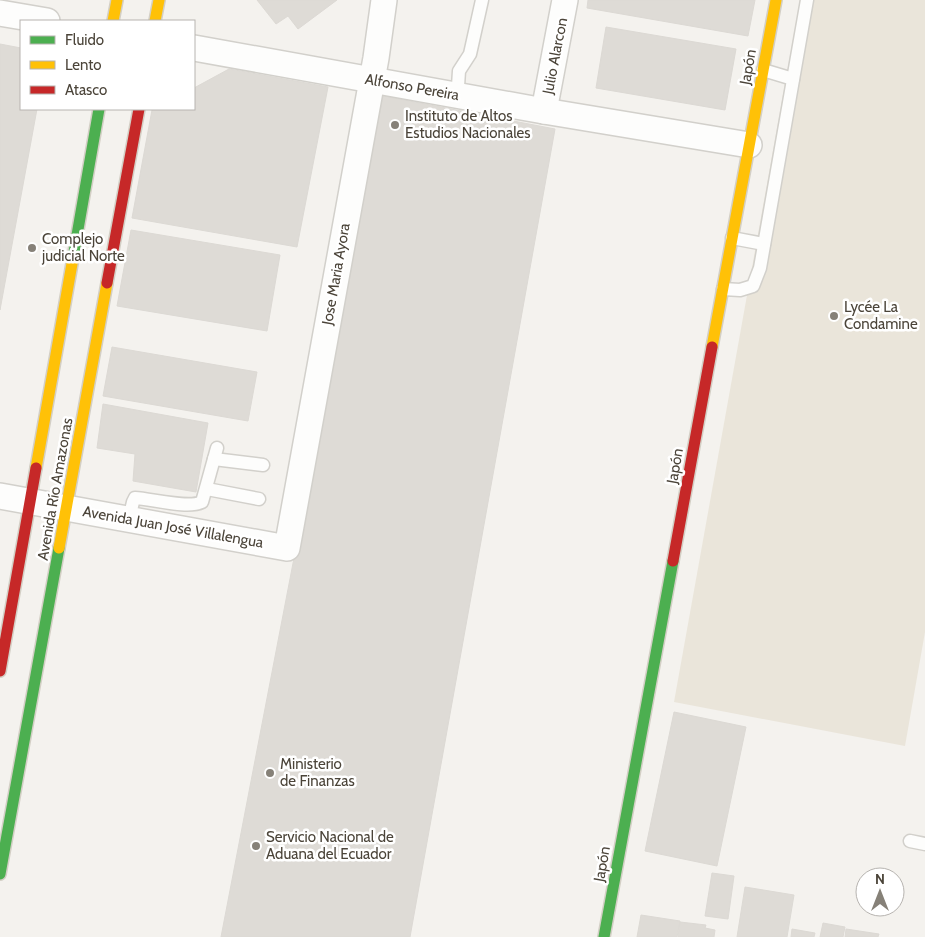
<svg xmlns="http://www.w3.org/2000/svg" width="925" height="937" font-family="Cabin,sans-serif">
<rect width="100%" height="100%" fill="#f4f2ee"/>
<!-- education -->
<polygon fill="#eae5da" points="800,0 925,0 925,632 905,746 674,702"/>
<!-- building -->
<g fill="#dedbd6" stroke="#dcd9d4">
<polygon points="257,0 337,0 298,29 288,16 276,24"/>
<polygon points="588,0 755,0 748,36 587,8"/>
<polygon points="606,27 736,49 725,110 596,88"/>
<polygon points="0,44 21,48 21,109 37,109 0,310"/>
<polygon points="229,69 328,87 297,247 132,218 152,110 154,109 194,109 194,88"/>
<polygon points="383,96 555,129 410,937 221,937"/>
<polygon points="131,230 280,255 267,331 117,306"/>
<polygon points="112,347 257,372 248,421 103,396"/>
<polygon points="103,404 208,423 196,492 133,481 135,454 97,448"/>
<polygon points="674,712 746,727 717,866 645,851"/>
<polygon points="712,873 734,876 728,919 705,916"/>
<polygon points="745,887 794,895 787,937 737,937"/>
<polygon points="641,915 680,921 677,937 637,937"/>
<polygon points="680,922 706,925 705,928 715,930 714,937 678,937"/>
<polygon points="823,923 845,927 843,937 820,937"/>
<polygon points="792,929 815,933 814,937 791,937"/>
<polygon points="846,929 879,934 878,937 845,937"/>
</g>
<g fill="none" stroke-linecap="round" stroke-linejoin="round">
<defs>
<g id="lane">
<polyline points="763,70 793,79"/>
<polyline points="456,95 458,86 459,71 470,54 482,0"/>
<polyline points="732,238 764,244"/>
<polyline points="723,289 740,290 753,286 760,268 807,0"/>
<polyline points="214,459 263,465"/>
<polyline points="207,489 259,499"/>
<path d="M129,519L133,502L135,498C152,499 188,509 202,502L217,448"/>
<polyline points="910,841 925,844"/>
</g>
<g id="street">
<polyline points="0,13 47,21"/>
<polyline points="194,48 544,111 749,145"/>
<polyline points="544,111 565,0"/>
<polyline points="0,496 287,548 376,58 384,0"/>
</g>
<g id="fast">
<polyline points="73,258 99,109"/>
<polyline points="0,874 59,548"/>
<polyline points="604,937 673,561"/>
</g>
<g id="slow">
<polyline points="113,21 117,0"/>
<polyline points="155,21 159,0"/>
<polyline points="712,347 776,0"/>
<polyline points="36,468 73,258"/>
<polyline points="59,548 107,283"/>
</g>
<g id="jam">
<polyline points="107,283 139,109"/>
<polyline points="673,561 712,347"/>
<polyline points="0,671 36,468"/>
</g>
</defs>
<!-- lane casing -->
<use href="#lane" stroke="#d2d0cb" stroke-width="15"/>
<!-- street casing -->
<use href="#street" stroke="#d2d0cb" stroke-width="28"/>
<!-- fast casing -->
<use href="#fast" stroke="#d3cfc5" stroke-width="14"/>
<!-- slow casing -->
<use href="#slow" stroke="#d3cfc5" stroke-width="14"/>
<!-- jam casing -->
<use href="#jam" stroke="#d3cfc5" stroke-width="14"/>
<!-- lane -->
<use href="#lane" stroke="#fdfdfc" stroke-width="12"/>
<!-- street -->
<use href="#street" stroke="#fdfdfc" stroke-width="25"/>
<!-- fast -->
<use href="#fast" stroke="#4caf50" stroke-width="11"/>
<!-- slow -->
<use href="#slow" stroke="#ffc107" stroke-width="11"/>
<!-- jam -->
<use href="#jam" stroke="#c62828" stroke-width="11"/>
</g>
<!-- markers -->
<g fill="#868178" stroke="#fff" stroke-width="2">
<circle cx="395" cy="125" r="5"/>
<circle cx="32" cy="248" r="5"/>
<circle cx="834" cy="316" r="5"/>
<circle cx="270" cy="773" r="5"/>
<circle cx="256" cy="846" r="5"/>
</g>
<g text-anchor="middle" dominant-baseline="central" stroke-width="5" stroke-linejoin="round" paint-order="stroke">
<!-- street labels -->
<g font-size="15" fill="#4b4439" stroke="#fff">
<text transform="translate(555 56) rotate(-79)">Julio Alarcon</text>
<text transform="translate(748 67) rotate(-80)">Japón</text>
<text transform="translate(412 87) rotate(10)">Alfonso Pereira</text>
<text transform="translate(336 274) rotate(-80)">Jose Maria Ayora</text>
<text transform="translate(675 466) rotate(-80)">Japón</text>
<text transform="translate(55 489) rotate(-80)">Avenida Río Amazonas</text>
<text transform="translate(173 527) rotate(10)">Avenida Juan José Villalengua</text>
<text transform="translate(602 864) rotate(-80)">Japón</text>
</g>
<!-- poi labels -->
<g font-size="15" fill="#4b4439" stroke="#fff" text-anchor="start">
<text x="405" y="116">Instituto de Altos<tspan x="405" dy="17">Estudios Nacionales</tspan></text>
<text x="42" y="239">Complejo<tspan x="42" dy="17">judicial Norte</tspan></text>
<text x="844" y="307">Lycée La<tspan x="844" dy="17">Condamine</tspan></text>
<text x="280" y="764">Ministerio<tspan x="280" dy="17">de Finanzas</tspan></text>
<text x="266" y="837">Servicio Nacional de<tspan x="266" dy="17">Aduana del Ecuador</tspan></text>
</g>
</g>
<!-- legend -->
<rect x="20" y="20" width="175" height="90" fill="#ffffff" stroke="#b7b4b0"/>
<rect x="30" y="36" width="25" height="8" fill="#4caf50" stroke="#b7b4b0"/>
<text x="65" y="45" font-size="15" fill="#4b4439">Fluido</text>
<rect x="30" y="61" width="25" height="8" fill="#ffc107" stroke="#b7b4b0"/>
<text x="65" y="70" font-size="15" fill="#4b4439">Lento</text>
<rect x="30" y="86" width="25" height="8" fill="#c62828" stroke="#b7b4b0"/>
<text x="65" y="95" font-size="15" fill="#4b4439">Atasco</text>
<!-- north arrow -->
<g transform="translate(880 892)"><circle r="24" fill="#ffffff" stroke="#b7b4b0"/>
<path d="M0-4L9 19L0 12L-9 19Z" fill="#868178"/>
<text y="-8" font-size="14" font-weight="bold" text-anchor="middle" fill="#4b4439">N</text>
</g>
</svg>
